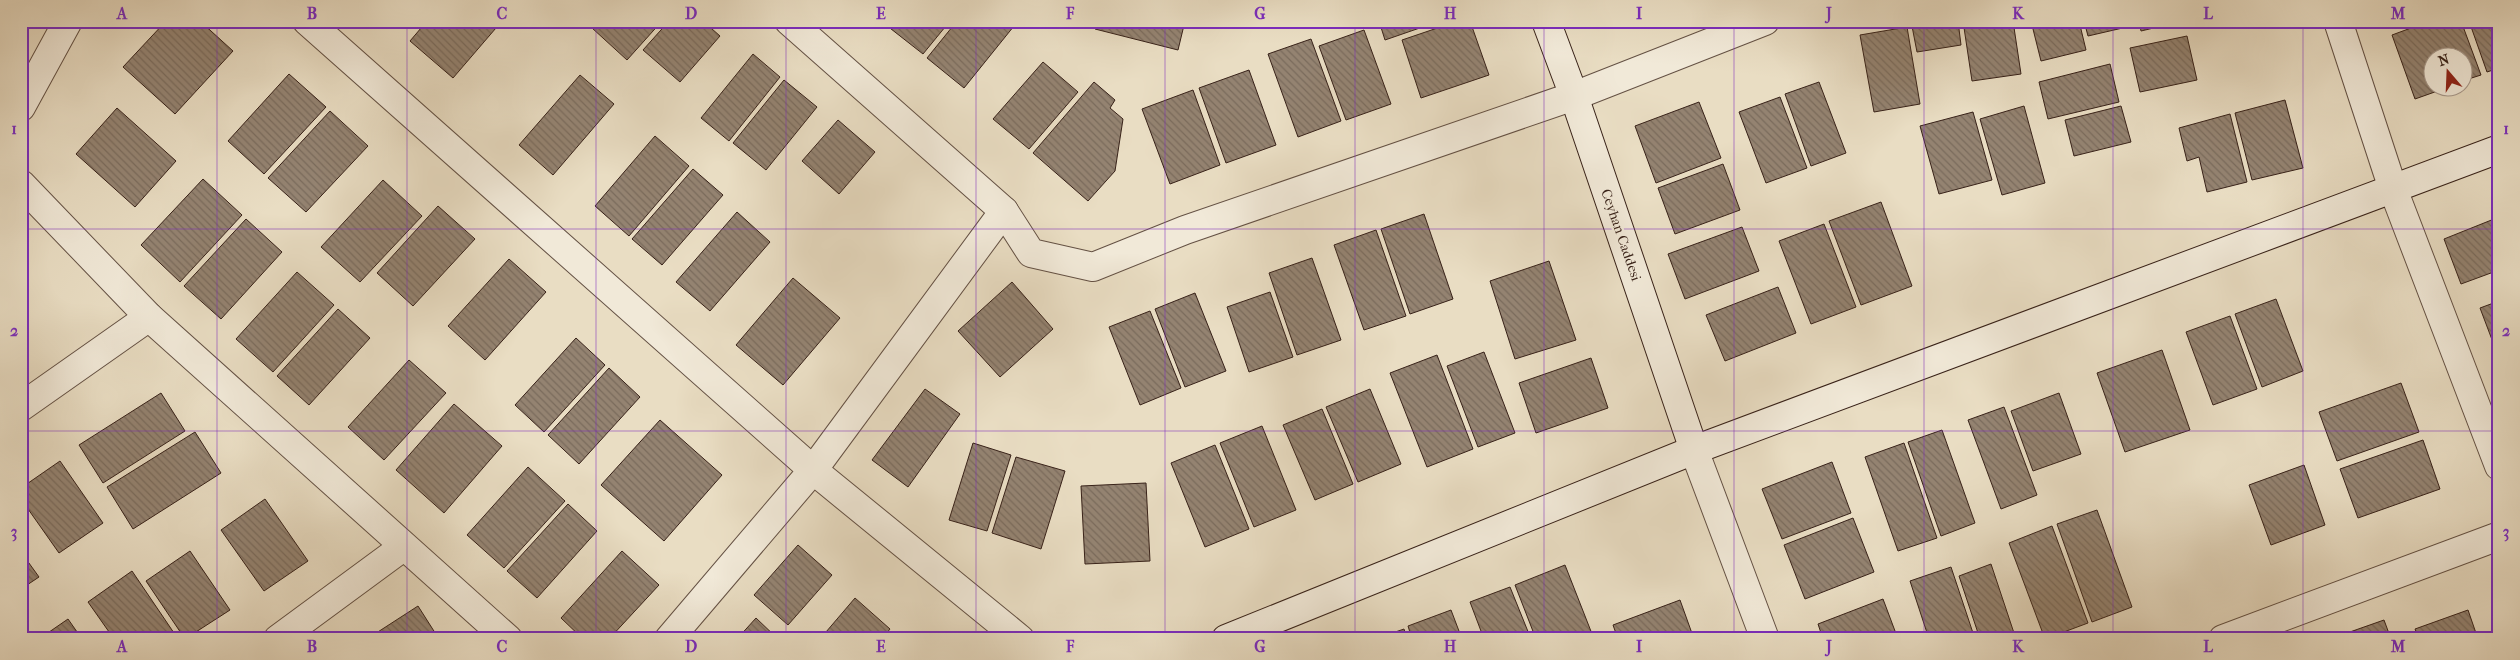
<svg xmlns="http://www.w3.org/2000/svg" width="2520" height="660" font-family="'IM FELL French Canon',serif">
<defs>
<pattern id="building-back-hatch" width="6" height="6" patternUnits="userSpaceOnUse" patternTransform="scale(1.25)"><rect width="6" height="6" fill="#948371"/><path d="M-1 5l2 2M0 0l6 6M5-1l2 2" fill="none" stroke="#7a6b5c"/></pattern>
</defs>
<rect width="100%" height="100%" fill="#e9ddc3"/>
<filter id="stains"><feTurbulence type="fractalNoise" baseFrequency=".004" numOctaves="4"/><feColorMatrix values="0 0 0 0 .2 0 0 0 0 .09 0 0 0 0 .02 0 0 0 .5 -.17"/></filter>
<radialGradient id="worn" r=".72"><stop offset=".6" stop-color="#630" stop-opacity="0"/><stop offset="1" stop-color="#630" stop-opacity=".3"/></radialGradient>
<!-- building -->
<g fill="url(#building-back-hatch)" stroke="#382219">
<polygon points="166,21 200,21 233,51 175,114 123,67"/>
<polygon points="376,21 390,21 384,28"/>
<polygon points="427,21 502,21 453,78 410,41"/>
<polygon points="598,21 662,21 627,60 592,28"/>
<polygon points="669,21 703,21 720,36 680,82 643,50"/>
<polygon points="889,21 950,21 923,54 886,25"/>
<polygon points="957,21 1018,21 964,88 927,58"/>
<polygon points="1096,21 1185,21 1178,50 1095,29"/>
<polygon points="1379,21 1440,21 1385,40"/>
<polygon points="1458,21 1470,21 1489,75 1421,98 1402,40"/>
<polygon points="1911,21 1958,21 1961,45 1917,52"/>
<polygon points="1963,21 2013,21 2021,74 1972,81"/>
<polygon points="2031,21 2079,21 2086,50 2041,61"/>
<polygon points="2084,21 2126,21 2127,27 2088,36"/>
<polygon points="2139,21 2183,21 2141,31"/>
<polygon points="2430,21 2461,21 2481,75 2462,81 2462,58 2432,58 2432,88 2446,88 2415,99 2392,35"/>
<polygon points="2469,21 2499,21 2499,68 2487,72"/>
<polygon points="1907,27 1920,104 1874,112 1860,35"/>
<polygon points="1364,30 1391,104 1346,120 1319,46"/>
<polygon points="2187,36 2197,80 2140,92 2130,48"/>
<polygon points="1311,39 1341,121 1298,137 1268,54"/>
<polygon points="753,54 780,77 729,141 701,118"/>
<polygon points="1043,62 1078,92 1029,149 993,119"/>
<polygon points="2110,64 2119,102 2048,119 2039,82"/>
<polygon points="1249,70 1276,145 1226,163 1199,88"/>
<polygon points="289,74 326,107 264,174 228,141"/>
<polygon points="580,75 614,104 553,175 519,145"/>
<polygon points="784,80 817,107 766,170 733,143"/>
<polygon points="1094,82 1115,100 1110,108 1123,119 1115,171 1088,201 1033,153"/>
<polygon points="1819,82 1846,153 1811,166 1785,94"/>
<polygon points="1193,90 1220,165 1170,184 1142,109"/>
<polygon points="1780,97 1807,168 1766,183 1739,112"/>
<polygon points="2285,100 2303,168 2252,180 2235,113"/>
<polygon points="1699,102 1721,158 1656,183 1635,126"/>
<polygon points="2024,106 2045,183 2002,195 1980,119"/>
<polygon points="2121,106 2131,142 2074,156 2065,120"/>
<polygon points="117,108 176,161 135,207 76,154"/>
<polygon points="330,111 368,146 306,212 268,178"/>
<polygon points="1973,112 1992,180 1939,194 1920,126"/>
<polygon points="2230,114 2247,182 2207,192 2199,157 2187,161 2179,128"/>
<polygon points="838,120 875,152 839,194 802,161"/>
<polygon points="655,136 689,166 629,236 595,206"/>
<polygon points="1723,164 1740,210 1675,234 1658,188"/>
<polygon points="693,169 723,195 662,265 632,239"/>
<polygon points="203,179 242,215 180,282 141,245"/>
<polygon points="383,180 422,216 360,282 321,247"/>
<polygon points="1881,202 1912,286 1861,305 1829,221"/>
<polygon points="438,206 475,239 413,306 377,273"/>
<polygon points="737,212 770,242 710,311 676,282"/>
<polygon points="1424,214 1453,299 1410,314 1381,229"/>
<polygon points="2499,217 2499,270 2461,284 2444,239"/>
<polygon points="246,219 282,252 221,319 184,286"/>
<polygon points="1824,224 1856,307 1811,324 1779,241"/>
<polygon points="1742,227 1759,271 1685,299 1668,254"/>
<polygon points="1376,230 1406,316 1364,330 1334,245"/>
<polygon points="1312,258 1341,340 1297,355 1269,273"/>
<polygon points="509,259 546,292 485,360 448,326"/>
<polygon points="1549,261 1576,340 1515,359 1490,281"/>
<polygon points="297,272 334,305 273,372 236,339"/>
<polygon points="793,278 840,318 783,385 736,345"/>
<polygon points="1012,282 1053,329 1000,377 958,331"/>
<polygon points="1778,287 1796,333 1725,361 1706,315"/>
<polygon points="1270,292 1293,357 1249,372 1227,307"/>
<polygon points="1195,293 1226,371 1185,387 1155,309"/>
<polygon points="2276,299 2303,371 2262,387 2235,314"/>
<polygon points="2499,301 2499,343 2494,345 2480,308"/>
<polygon points="338,309 370,338 309,405 277,376"/>
<polygon points="1150,311 1181,388 1140,405 1109,327"/>
<polygon points="2230,316 2257,389 2213,405 2186,332"/>
<polygon points="576,338 605,365 544,432 515,405"/>
<polygon points="2162,350 2190,430 2125,452 2097,373"/>
<polygon points="1484,352 1515,433 1478,447 1447,366"/>
<polygon points="1437,355 1473,449 1427,467 1390,373"/>
<polygon points="1591,358 1608,408 1536,433 1519,383"/>
<polygon points="409,360 446,393 384,460 348,427"/>
<polygon points="609,368 640,397 579,464 548,435"/>
<polygon points="2401,383 2419,432 2337,461 2319,412"/>
<polygon points="925,389 960,414 908,487 872,460"/>
<polygon points="1370,389 1401,464 1358,482 1326,407"/>
<polygon points="161,393 185,431 103,483 79,445"/>
<polygon points="2059,393 2081,454 2033,471 2011,411"/>
<polygon points="454,404 502,446 444,513 396,470"/>
<polygon points="2004,407 2037,495 2001,509 1968,420"/>
<polygon points="1322,409 1353,484 1315,500 1283,425"/>
<polygon points="660,420 722,475 664,541 601,485"/>
<polygon points="1262,426 1296,510 1254,527 1220,443"/>
<polygon points="1942,430 1975,523 1941,536 1908,442"/>
<polygon points="195,432 221,473 133,529 107,487"/>
<polygon points="2423,440 2440,489 2358,518 2340,469"/>
<polygon points="973,443 1011,455 987,531 949,520"/>
<polygon points="1904,443 1937,538 1898,551 1865,457"/>
<polygon points="1215,445 1249,529 1205,547 1171,463"/>
<polygon points="1016,457 1065,471 1041,549 992,533"/>
<polygon points="60,461 103,523 59,553 21,499 21,488"/>
<polygon points="1832,462 1851,513 1782,539 1762,489"/>
<polygon points="2304,465 2325,525 2271,545 2249,485"/>
<polygon points="528,467 565,501 504,568 467,535"/>
<polygon points="1146,483 1150,561 1085,564 1081,486"/>
<polygon points="265,499 308,561 264,591 221,530"/>
<polygon points="568,504 597,531 537,598 507,571"/>
<polygon points="2097,510 2132,607 2092,622 2057,524"/>
<polygon points="1853,518 1874,572 1805,599 1784,545"/>
<polygon points="2052,526 2088,623 2045,639 2009,543"/>
<polygon points="798,545 832,575 788,625 754,595"/>
<polygon points="190,551 230,610 185,639 146,581"/>
<polygon points="622,551 659,585 609,639 583,639 561,618"/>
<polygon points="21,552 39,577 21,589"/>
<polygon points="1991,564 2016,639 1980,639 1959,576"/>
<polygon points="1565,565 1594,639 1536,639 1515,585"/>
<polygon points="1951,567 1975,639 1929,639 1910,581"/>
<polygon points="132,571 174,633 166,639 114,639 88,602"/>
<polygon points="1510,587 1531,639 1484,639 1470,602"/>
<polygon points="855,598 890,629 882,639 820,639"/>
<polygon points="1883,599 1898,639 1823,639 1818,624"/>
<polygon points="1680,600 1694,639 1618,639 1613,625"/>
<polygon points="418,606 439,639 367,639"/>
<polygon points="1451,610 1462,639 1412,639 1408,626"/>
<polygon points="2468,610 2478,639 2419,639 2415,629"/>
<polygon points="756,618 778,639 737,639"/>
<polygon points="68,619 82,639 39,639"/>
<polygon points="2384,620 2391,639 2349,639 2347,633"/>
<polygon points="1404,629 1407,639 1375,639"/>
<polygon points="894,632 902,639 889,639"/>
</g>
<g fill="none" stroke-linecap="round" stroke-linejoin="round">
<defs>
<g id="minor">
<polyline points="307,21 813,470 1020,639"/>
<polyline points="789,21 1004,211 1031,253 1093,267 1185,230 1574,96 1765,21"/>
<polyline points="2338,21 2393,189 2499,466"/>
<polyline points="21,107 68,21"/>
<polyline points="21,184 149,317 508,639"/>
<polyline points="21,407 149,317"/>
<polyline points="1694,450 1765,639"/>
<polyline points="278,639 403,547"/>
<polyline points="669,639 813,470 1004,211"/>
<polyline points="2223,639 2499,536"/>
</g>
<g id="secondary">
<polyline points="1546,21 1574,96 1694,450"/>
<polyline points="1226,639 1694,450 2499,149"/>
</g>
</defs>
<!-- minor casing -->
<use href="#minor" stroke="#645144" stroke-width="30"/>
<!-- secondary casing -->
<use href="#secondary" stroke="#382219" stroke-width="30"/>
<!-- minor -->
<use href="#minor" stroke="#f1e9d8" stroke-width="28"/>
<!-- secondary -->
<use href="#secondary" stroke="#f1e9d8" stroke-width="28"/>
</g>
<!-- grid -->
<path fill="none" stroke="#7b2cbf" stroke-width="1" stroke-opacity="0.55" d="M217,21V639M407,21V639M596,21V639M786,21V639M976,21V639M1165,21V639M1355,21V639M1544,21V639M1734,21V639M1924,21V639M2113,21V639M2303,21V639M21,229H2499M21,431H2499"/>
<g text-anchor="middle" dominant-baseline="central" stroke-width="5" stroke-linejoin="round" paint-order="stroke">
<!-- street labels -->
<g font-size="14" fill="#382219" stroke="#f1e9d8">
<text transform="translate(1621 235) rotate(71)">Ceyhan Caddesi</text>
</g>
</g>
<!-- margin -->
<rect width="2520" height="660" fill="none" stroke="#e9ddc3" stroke-width="55"/>
<!-- north arrow -->
<g transform="translate(2448 72) rotate(341)"><circle r="24" fill="#f1e9d8" stroke="#a7998c"/>
<path d="M0-4L9 19L0 12L-9 19Z" fill="#8f2418"/>
<text y="-8" font-size="14" font-weight="bold" text-anchor="middle" fill="#382219">N</text>
</g>
<rect x="28" y="28" width="2464" height="604" fill="none" stroke="#7b2cbf" stroke-width="2"/>
<g font-size="16" text-anchor="middle" font-weight="bold" fill="#7b2cbf">
<text x="122" y="19">A</text>
<text x="312" y="19">B</text>
<text x="502" y="19">C</text>
<text x="691" y="19">D</text>
<text x="881" y="19">E</text>
<text x="1070" y="19">F</text>
<text x="1260" y="19">G</text>
<text x="1450" y="19">H</text>
<text x="1639" y="19">I</text>
<text x="1829" y="19">J</text>
<text x="2018" y="19">K</text>
<text x="2208" y="19">L</text>
<text x="2398" y="19">M</text>
<text x="14" y="134">1</text>
<text x="2506" y="134">1</text>
<text x="14" y="336">2</text>
<text x="2506" y="336">2</text>
<text x="14" y="537">3</text>
<text x="2506" y="537">3</text>
<text x="122" y="652">A</text>
<text x="312" y="652">B</text>
<text x="502" y="652">C</text>
<text x="691" y="652">D</text>
<text x="881" y="652">E</text>
<text x="1070" y="652">F</text>
<text x="1260" y="652">G</text>
<text x="1450" y="652">H</text>
<text x="1639" y="652">I</text>
<text x="1829" y="652">J</text>
<text x="2018" y="652">K</text>
<text x="2208" y="652">L</text>
<text x="2398" y="652">M</text>
</g>
<rect width="100%" height="100%" filter="url(#stains)"/>
<rect width="100%" height="100%" fill="url(#worn)"/>
</svg>
